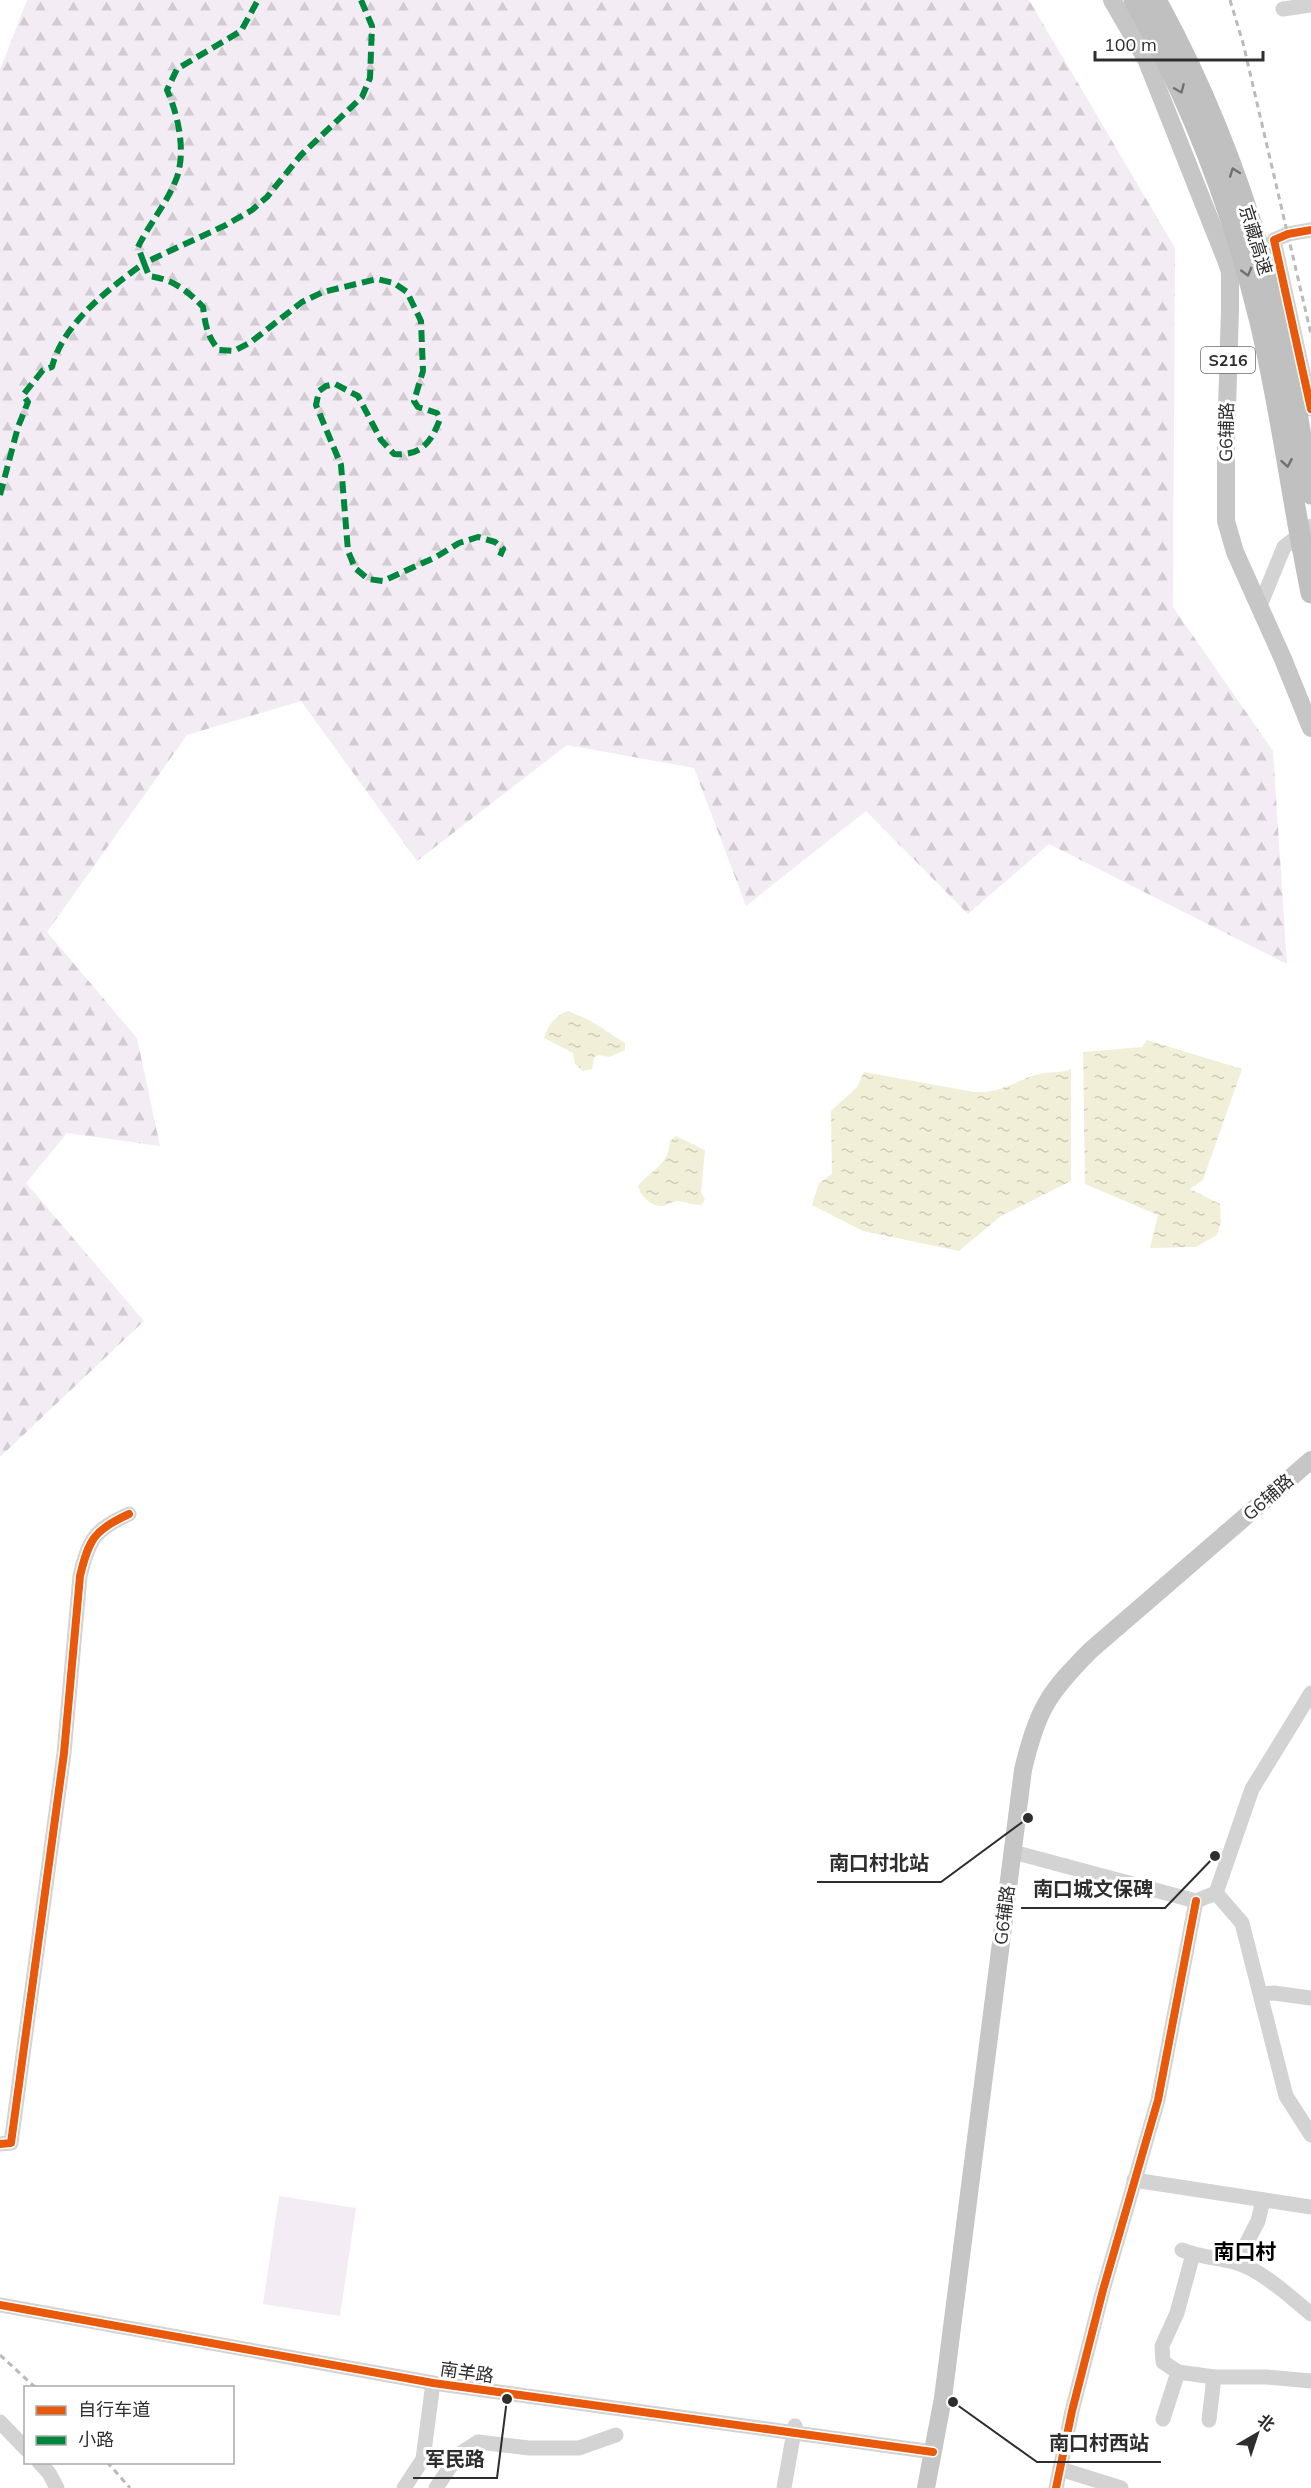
<svg xmlns="http://www.w3.org/2000/svg" width="1311" height="2488" font-family="Mulish,'Noto Sans SC',sans-serif">
<defs>
<pattern id="forest-firs" width="22" height="20" patternUnits="userSpaceOnUse" patternTransform="scale(1.5)"><rect width="22" height="20" fill="#f4ecf4"/><path d="M5 1l3.5 6h-7zM16 11l3.5 6h-7z" fill="#d2cbd2"/></pattern>
<pattern id="water-ripples" width="26" height="14" patternUnits="userSpaceOnUse" patternTransform="scale(1.5)"><rect width="26" height="14" fill="#f1efd8"/><path d="M2 4q2-2 4 0t4 0M15 11q2-2 4 0t4 0" fill="none" stroke="#cfcdba"/></pattern>
</defs>
<rect width="100%" height="100%" fill="#fff"/>
<!-- grass -->
<polygon fill="#f4ecf4" points="279,2196 356,2208 340,2316 263,2304"/>
<!-- forest -->
<polygon fill="url(#forest-firs)" points="27,0 1029,0 1175,248 1173,607 1273,751 1287,964 1049,844 968,914 866,811 746,906 694,768 567,745 417,861 301,701 187,735 47,932 137,1038 160,1146 67,1133 26,1183 144,1321 0,1457 0,70"/>
<!-- water -->
<g fill="url(#water-ripples)">
<path d="M568,1011L589,1020L625,1043V1050L609,1057L599,1055L594,1057L592,1069L583,1071L575,1064L573,1053L544,1038C549,1024 554,1017 568,1011Z"/>
<polygon points="1147,1040 1242,1069 1203,1180 1190,1189 1220,1204 1221,1222 1217,1235 1196,1247 1150,1248 1158,1215 1085,1184 1083,1052 1142,1047"/>
<path d="M1071,1069V1181L1001,1216L959,1251L863,1231L812,1205L819,1183L832,1174L831,1111L857,1087L864,1072L974,1092C1005,1093 1016,1079 1043,1073C1053,1072 1062,1073 1071,1069Z"/>
<path d="M676,1136L705,1150L701,1192L705,1200L701,1205C692,1205 684,1201 677,1201C673,1201 668,1205 663,1206C652,1207 641,1197 638,1186C653,1168 668,1166 670,1141Z"/>
</g>
<g fill="none" stroke-linecap="round" stroke-linejoin="round">
<!-- minor -->
<g stroke="#d3d3d3" stroke-width="15">
<polyline points="1283,9 1311,5"/>
<polyline points="1311,230 1288,234 1274,240 1311,409"/>
<polyline points="1259,608 1284,547 1311,526"/>
<polyline points="1013,1852 1196,1901 1216,1893 1252,1789 1311,1693"/>
<polyline points="1216,1893 1242,1923 1286,2096 1311,2135"/>
<polyline points="1261,1994 1274,1993 1311,1998"/>
<path d="M0,2144L11,2143L64,1753L80,1576C89,1539 94,1530 129,1514"/>
<polyline points="1134,2180 1311,2207"/>
<path d="M1182,2250C1200,2257 1219,2258 1237,2263C1260,2269 1293,2299 1311,2314"/>
<polyline points="1193,2254 1177,2313 1162,2346 1163,2362 1178,2372 1214,2377 1267,2377 1311,2381"/>
<polyline points="1240,2263 1241,2254 1258,2221 1263,2200"/>
<polyline points="0,2305 433,2383 933,2452"/>
<polyline points="1163,2419 1178,2372"/>
<polyline points="1209,2420 1214,2377"/>
<polyline points="0,2422 26,2449"/>
<polyline points="39,2462 49,2473 57,2488"/>
<polyline points="1060,2469 1121,2488"/>
<polyline points="404,2488 423,2459 433,2383"/>
<polyline points="436,2488 458,2455 478,2442 529,2448 579,2448 616,2435"/>
<polyline points="784,2488 795,2426"/>
<polyline points="1056,2488 1072,2411 1103,2290 1158,2100 1196,1901"/>
</g>
<!-- major -->
<g stroke="#c6c6c6" stroke-width="18">
<polyline points="1112,0 1146,59 1226,260 1230,272 1230,310 1226,441 1226,521 1235,552 1283,659 1311,728"/>
<path d="M926,2488L943,2398L1023,1770C1037,1710 1048,1693 1091,1650L1311,1460"/>
</g>
<!-- highway -->
<g stroke="#c0c0c0" stroke-width="21">
<path d="M1134,0C1191,100 1233,211 1260,322C1276,389 1286,457 1298,524"/>
<path d="M1156,0C1211,100 1251,208 1278,319C1293,376 1300,436 1311,494"/>
<polyline points="1302,546 1311,593"/>
</g>
<!-- rail -->
<g stroke="#bababa" stroke-width="3" stroke-dasharray="6 4.5" stroke-linecap="butt">
<polyline points="1230,0 1243,43 1311,334"/>
<polyline points="0,2355 36,2388"/>
<polyline points="107,2462 130,2488"/>
</g>
<!-- highway-bridge -->
<polyline stroke="#c0c0c0" stroke-width="21" points="1298,524 1302,546"/>
<!-- quiet -->
<g stroke="#00873e" stroke-width="6" stroke-dasharray="12 6" stroke-linecap="butt">
<path d="M361,0L372,26L370,78L362,97L301,155L267,197L252,210L226,225L144,263L149,276C172,279 187,290 203,307C205,323 207,337 219,350L234,351L251,342L302,302L323,292L377,279L394,283L407,292L421,321L423,371L414,401L418,407L437,413L440,419C431,443 421,456 394,454L381,440L358,396L335,384L326,386L319,391L316,405L341,465L348,551L355,568L368,579L383,581L436,557L459,543L478,537L495,542L503,549L500,556"/>
<path d="M0,495L18,427L28,402L23,395L43,370L52,367C63,323 110,288 144,263L138,247C149,224 168,202 177,177C186,150 178,115 167,90L177,69L241,31L258,0"/>
</g>
<defs>
<g id="cycleway">
<polyline points="1311,230 1288,234 1274,240 1311,409"/>
<path d="M0,2144L11,2143L64,1753L80,1576C89,1539 94,1530 129,1514"/>
<polyline points="0,2305 433,2383 933,2452"/>
<polyline points="1056,2488 1072,2411 1103,2290 1158,2100 1196,1901"/>
</g>
</defs>
<!-- cycleway casing -->
<use href="#cycleway" stroke="#fff" stroke-width="11"/>
<!-- cycleway -->
<use href="#cycleway" stroke="#e8590c" stroke-width="8"/>
</g>
<!-- one-way arrows -->
<defs><path id="oneway-chevron" d="M-2-3.5L2.5 0L-2 3.5" fill="none" stroke-width="1.6" stroke-linecap="round" stroke-linejoin="round" transform="scale(1.5)"/></defs>
<g stroke="#707070">
<use href="#oneway-chevron" transform="translate(1180 89) rotate(67)"/>
<use href="#oneway-chevron" transform="translate(1234 172) rotate(-110)"/>
<use href="#oneway-chevron" transform="translate(1247 272) rotate(75)"/>
<use href="#oneway-chevron" transform="translate(1287 463) rotate(80)"/>
</g>
<g text-anchor="middle" dominant-baseline="central" stroke-width="6" stroke-linejoin="round" paint-order="stroke">
<!-- shield labels -->
<rect fill="#fff" stroke="#6d6d6d" stroke-width="1.5" x="1201" y="347" width="54" height="26" rx="4.5"/>
<g font-size="16" font-weight="bold" fill="#2e2e2e">
<text x="1228" y="360">S216</text>
</g>
<!-- street labels -->
<g font-size="18" fill="#2e2e2e" stroke="#fff">
<text transform="translate(1256 240) rotate(73)">京藏高速</text>
<text transform="translate(1226 432) rotate(-89)">G6辅路</text>
<text transform="translate(1268 1497) rotate(-41)">G6辅路</text>
<text transform="translate(1004 1915) rotate(-83)">G6辅路</text>
<text transform="translate(467 2372) rotate(8)">南羊路</text>
</g>
<!-- quarter labels -->
<g font-size="21" font-weight="bold" fill="#000" stroke="#fff">
<text x="1245" y="2251">南口村</text>
</g>
</g>
<!-- callouts -->
<path fill="none" stroke="#2e2e2e" stroke-width="2" d="M1028 1818L941 1882H817M1215 1856L1165 1908H1021M953 2402L1037 2462H1161M507 2399L497 2478H413"/>
<g fill="#2e2e2e" stroke="#fff" stroke-width="2">
<circle cx="1028" cy="1818" r="6"/>
<circle cx="1215" cy="1856" r="6"/>
<circle cx="953" cy="2402" r="6"/>
<circle cx="507" cy="2399" r="6"/>
</g>
<g font-size="20" text-anchor="middle" font-weight="bold" fill="#2e2e2e" stroke="#fff" stroke-width="6" stroke-linejoin="round" paint-order="stroke">
<text x="879" y="1870">南口村北站</text>
<text x="1093" y="1896">南口城文保碑</text>
<text x="1099" y="2450">南口村西站</text>
<text x="455" y="2466">军民路</text>
</g>
<!-- legend -->
<rect x="24" y="2386" width="210" height="78" fill="#ffffff" stroke="#ababab" stroke-width="1.5"/>
<rect x="36" y="2406" width="30" height="9" fill="#e8590c" stroke="#ababab" stroke-width="1.5"/>
<text x="78" y="2416" font-size="18" fill="#2e2e2e">自行车道</text>
<rect x="36" y="2436" width="30" height="9" fill="#00873e" stroke="#ababab" stroke-width="1.5"/>
<text x="78" y="2446" font-size="18" fill="#2e2e2e">小路</text>
<!-- north arrow -->
<g transform="translate(1257 2434) rotate(39)" stroke="#ffffff" stroke-width="4.5" paint-order="stroke">
<path d="M0-4.5L10 22L0 15L-10 22Z" fill="#2e2e2e"/>
<text y="-9" font-size="16" font-weight="bold" text-anchor="middle" fill="#2e2e2e">北</text>
</g>
<!-- scale -->
<path d="M1095 51v9h168v-9" fill="none" stroke="#2e2e2e" stroke-width="3"/>
<text x="1104" y="51" font-size="18" fill="#2e2e2e" stroke="#ffffff" stroke-width="4.5" paint-order="stroke">100 m</text>
</svg>
